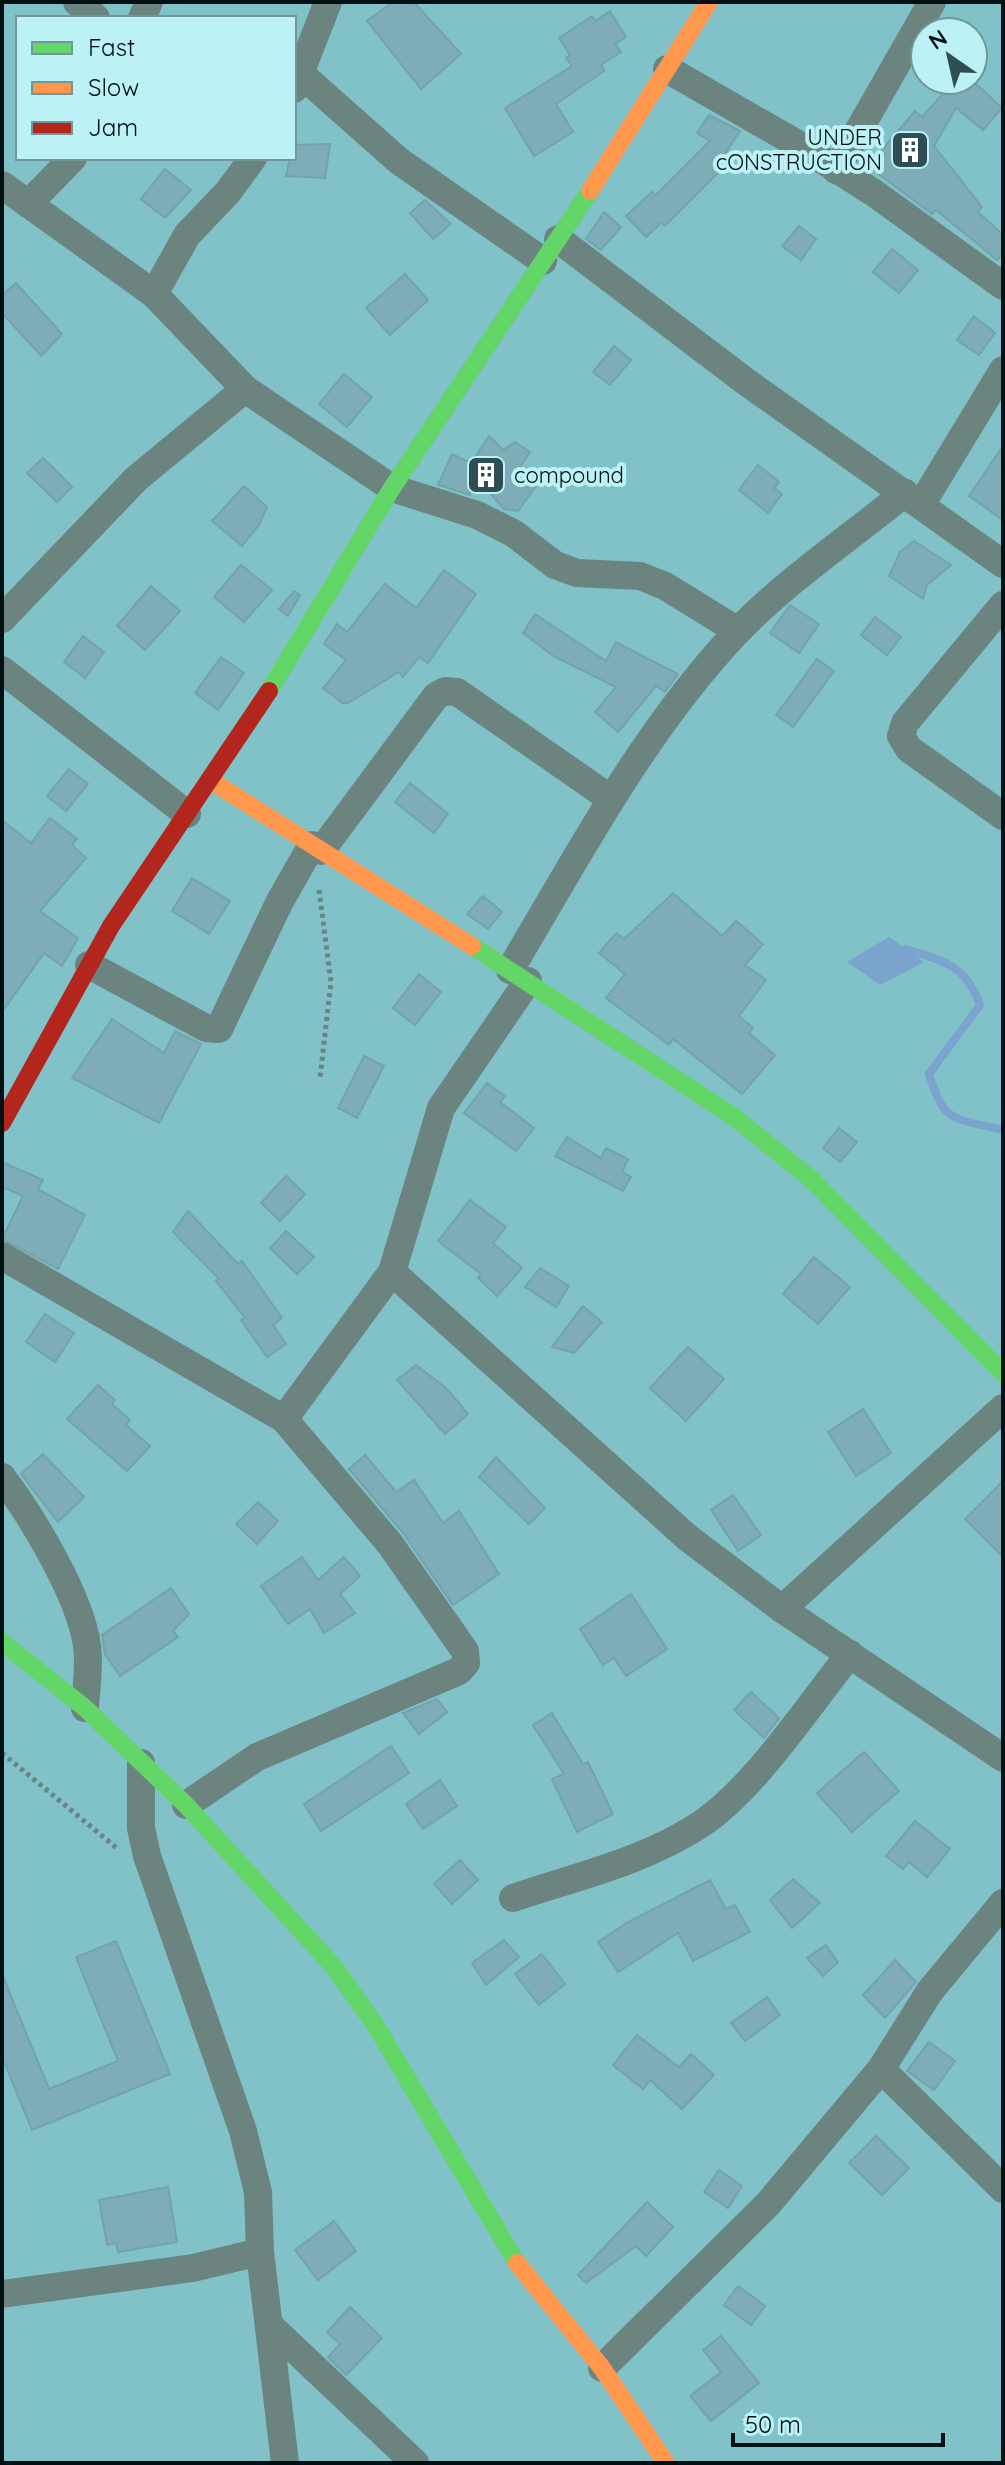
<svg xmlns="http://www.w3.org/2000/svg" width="1005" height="2465" font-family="Quicksand,sans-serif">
<rect width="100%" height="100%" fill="#80c2c7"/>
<!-- water -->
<polygon fill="#7aa3ce" points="889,937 924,962 880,985 847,962"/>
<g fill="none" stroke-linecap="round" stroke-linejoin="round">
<!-- stream -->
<path stroke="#7aa3ce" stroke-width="8" d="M906,949C943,961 966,965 980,1005L929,1074C945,1126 954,1117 1003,1130"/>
</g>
<!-- building -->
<g fill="#7eadb7" stroke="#71a4ad" stroke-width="2">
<polygon points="393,2 414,2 461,54 421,89 367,21"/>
<polygon points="610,11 626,37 615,44 621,52 601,65 604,71 556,104 573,132 534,156 505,108 572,66 566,58 570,55 559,38 592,16 596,21"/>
<polygon points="955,80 972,80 1002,108 983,130 956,108 934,146 982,207 978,212 1003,235 1003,254 997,260 936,210 932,214 868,166 915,111 922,117"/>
<polygon points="709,115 740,131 717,166 721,170 665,226 661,223 646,237 626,216 652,192 655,196 710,141 697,133"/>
<polygon points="330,144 325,178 286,176 290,158 294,158 294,145"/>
<polygon points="165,169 191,190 165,218 141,199"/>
<polygon points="425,200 451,224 433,239 410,213"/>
<polygon points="604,212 621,227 601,250 586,239"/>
<polygon points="799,226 816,239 801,260 782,246"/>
<polygon points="892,249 918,270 899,293 873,272"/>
<polygon points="405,274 428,300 390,335 366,308"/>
<polygon points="16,283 62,334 41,356 2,313 2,295"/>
<polygon points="974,316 995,333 979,355 957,340"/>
<polygon points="614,346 631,360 610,385 593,372"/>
<polygon points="344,374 372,397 347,427 319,404"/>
<polygon points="489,436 503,450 515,442 530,452 520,467 539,482 518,511 504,509 471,472 470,495 438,485 452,454 471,463"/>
<polygon points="1003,446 1003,520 969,496"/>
<polygon points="43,458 72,487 57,502 27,473"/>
<polygon points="758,465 779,482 774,488 782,494 768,513 739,490"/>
<polygon points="244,486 267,507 259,525 242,546 212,521"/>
<polygon points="914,541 951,565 927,585 923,599 889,576 900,552"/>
<polygon points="241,565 272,590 244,622 214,597"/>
<polygon points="444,570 476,594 428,663 419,657 403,677 399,672 348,703 342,703 323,688 346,660 324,644 337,624 347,632 385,584 416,608"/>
<polygon points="151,586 180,611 145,650 117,626"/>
<polygon points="294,591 300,595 288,616 279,609"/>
<polygon points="790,605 819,624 799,653 770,633"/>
<polygon points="535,614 606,661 616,642 678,674 665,692 656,686 618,732 595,712 616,687 553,656 523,633"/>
<polygon points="875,617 901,637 887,655 861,635"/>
<polygon points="83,636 104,652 85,678 64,662"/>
<polygon points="221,657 244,673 218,710 195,693"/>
<polygon points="817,659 834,671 793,727 776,715"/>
<polygon points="69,769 88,784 66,811 47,796"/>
<polygon points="410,783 448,814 434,833 395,802"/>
<polygon points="50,818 77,839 72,845 86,858 40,911 78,938 62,966 44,953 2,1012 2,820 31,843"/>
<polygon points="192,878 230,901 209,934 172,911"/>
<polygon points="673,893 722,936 736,921 763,944 745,965 766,980 739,1016 753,1028 749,1033 775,1055 742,1094 673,1039 669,1045 606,998 625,974 599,953 616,933 624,939"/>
<polygon points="483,896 502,912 488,929 467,914"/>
<polygon points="419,974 441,992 415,1025 393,1008"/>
<polygon points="112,1019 164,1053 175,1031 201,1044 159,1123 72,1078"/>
<polygon points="364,1056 384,1066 357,1118 338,1108"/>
<polygon points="487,1083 505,1096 500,1102 534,1128 516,1151 464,1113"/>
<polygon points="839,1128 857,1142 840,1162 823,1148"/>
<polygon points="567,1137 601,1158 606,1148 628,1159 622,1172 631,1177 623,1191 555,1156"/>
<polygon points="2,1162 43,1180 38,1189 85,1215 58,1269 2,1239 23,1196 2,1187"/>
<polygon points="286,1176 305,1194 280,1221 261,1203"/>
<polygon points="470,1200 506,1227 493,1243 522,1268 497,1296 478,1278 481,1274 438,1241"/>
<polygon points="188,1211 238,1264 242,1261 282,1318 273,1325 286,1344 267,1357 241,1320 245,1318 216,1281 219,1279 173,1232"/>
<polygon points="286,1231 314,1257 297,1274 270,1248"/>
<polygon points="814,1257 850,1287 818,1324 783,1294"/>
<polygon points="540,1268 569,1286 556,1307 525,1287"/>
<polygon points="583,1306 602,1322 574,1353 552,1347"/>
<polygon points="45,1314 74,1333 55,1362 26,1342"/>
<polygon points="688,1347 724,1379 686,1421 650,1388"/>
<polygon points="416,1365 446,1388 468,1414 445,1434 397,1380"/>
<polygon points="98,1385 115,1400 112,1404 130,1420 126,1425 150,1446 127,1471 67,1419"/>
<polygon points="863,1409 891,1453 856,1476 828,1432"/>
<polygon points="43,1454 84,1497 58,1522 21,1474"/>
<polygon points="365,1455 396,1492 414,1480 443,1523 459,1511 499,1574 453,1605 403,1533 349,1469"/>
<polygon points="496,1457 545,1508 529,1524 479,1477"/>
<polygon points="1003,1481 1003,1557 965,1519"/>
<polygon points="733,1495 761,1535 738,1551 711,1510"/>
<polygon points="258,1502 278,1521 257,1544 236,1524"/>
<polygon points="302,1557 318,1580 344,1557 360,1576 340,1594 355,1613 324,1633 310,1609 288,1624 261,1586"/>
<polygon points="171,1588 189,1614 173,1631 178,1637 120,1676 105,1654 102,1635"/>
<polygon points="631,1594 667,1649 626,1676 614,1658 603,1665 580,1629"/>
<polygon points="751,1692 779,1718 764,1738 734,1710"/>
<polygon points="437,1699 447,1712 419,1734 403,1713"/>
<polygon points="552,1713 583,1764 588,1762 613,1814 577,1832 552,1779 564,1774 533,1725"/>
<polygon points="391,1746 409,1773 321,1831 304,1804"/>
<polygon points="864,1752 899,1791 852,1832 817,1793"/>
<polygon points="440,1780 457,1806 423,1829 406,1804"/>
<polygon points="915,1821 950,1849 927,1877 909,1862 903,1869 886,1856"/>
<polygon points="460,1860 478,1880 452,1904 434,1884"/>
<polygon points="793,1879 820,1903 792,1928 770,1900"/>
<polygon points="710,1880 726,1909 735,1905 750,1932 693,1961 678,1933 618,1972 598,1942 628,1922"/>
<polygon points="504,1940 519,1957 486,1985 472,1963"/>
<polygon points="116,1941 170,2074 32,2130 2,2057 2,1974 49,2089 118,2061 76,1957"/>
<polygon points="826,1945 838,1962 823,1976 807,1958"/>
<polygon points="542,1954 565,1984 539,2005 515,1974"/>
<polygon points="895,1960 916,1982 885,2018 863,1995"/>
<polygon points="767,1997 780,2015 745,2041 731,2023"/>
<polygon points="637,2035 679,2067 691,2054 714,2075 682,2109 650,2080 643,2089 613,2065"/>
<polygon points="929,2042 955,2061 934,2090 907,2071"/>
<polygon points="876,2136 909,2168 882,2195 849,2163"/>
<polygon points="719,2170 742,2186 728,2208 704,2192"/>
<polygon points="168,2187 177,2242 118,2252 116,2243 107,2245 99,2200"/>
<polygon points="647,2202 673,2227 646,2256 636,2246 586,2283 578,2275"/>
<polygon points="334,2221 356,2251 318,2280 295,2250"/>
<polygon points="738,2286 765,2306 751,2325 724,2305"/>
<polygon points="350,2307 382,2338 346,2375 328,2357 340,2344 327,2332"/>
<polygon points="721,2336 759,2383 711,2421 690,2396 721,2372 703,2350"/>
</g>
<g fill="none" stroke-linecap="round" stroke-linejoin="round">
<!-- path -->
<g stroke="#668583" stroke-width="5" stroke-dasharray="4 4" stroke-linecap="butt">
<polyline points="319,890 331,982 320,1078"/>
<polyline points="2,1753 118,1849"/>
</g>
<!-- street -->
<g stroke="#6b847f" stroke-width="28">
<polyline points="77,2 96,18"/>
<polyline points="142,18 149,2"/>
<polyline points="667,69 799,145 874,193 1003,286"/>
<polyline points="302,75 399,161 543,261"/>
<polyline points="294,89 328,2"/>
<polyline points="836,170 932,2"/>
<polyline points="2,185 154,294 245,389 392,488 477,515 513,533 555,565 577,573 640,576 665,586 738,631"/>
<polyline points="28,204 73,158"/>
<polyline points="558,239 745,381 1003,564"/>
<polyline points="154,294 187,235 228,192 253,158"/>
<polyline points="921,505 1003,370"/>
<polyline points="1003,605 905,723 901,736 909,749 1003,816"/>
<polyline points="2,619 136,479 245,389"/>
<polyline points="2,670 187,814"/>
<polyline points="321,851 436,696 445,691 457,692 611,799"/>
<polyline points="89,965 206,1028 219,1029 280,901 312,845"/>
<path d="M510,970C579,854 643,732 736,633C786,581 849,538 905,493"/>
<polyline points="2,1256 284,1419 390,1544 465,1651 466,1663 459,1671 257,1757 186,1805"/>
<polyline points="392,1272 688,1538 782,1609 1003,1758"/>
<polyline points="284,1419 392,1272 441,1108 528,981"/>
<path d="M2,1477C32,1516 81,1598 87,1646C90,1666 86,1688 85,1708"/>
<polyline points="782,1609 1003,1408"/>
<polyline points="141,1763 141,1828 147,1856 243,2131 258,2192 260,2252 285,2463"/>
<path d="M513,1898C575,1877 646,1861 701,1824C756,1787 808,1706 850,1654"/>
<polyline points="881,2069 1003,2189"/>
<polyline points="2,2294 193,2268 260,2252"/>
<polyline points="269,2325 415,2463"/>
<polyline points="602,2368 768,2204 881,2069 930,1991 1003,1903"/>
</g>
<!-- fast -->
<g stroke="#63d668" stroke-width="18">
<polyline points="269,691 392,488 590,191"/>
<polyline points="472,946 734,1117 811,1179 1003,1373"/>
<polyline points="2,1642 85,1708 186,1805 335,1968 377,2028 517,2263"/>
</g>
<!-- slow -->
<g stroke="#ff974d" stroke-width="18">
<polyline points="590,191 709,2"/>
<polyline points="210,780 472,946"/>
<polyline points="517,2263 602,2368 666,2463"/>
</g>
<!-- jam -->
<polyline stroke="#b3261e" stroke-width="18" points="2,1123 111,926 269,691"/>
</g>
<!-- icons -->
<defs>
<symbol id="building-square" viewBox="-11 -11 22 22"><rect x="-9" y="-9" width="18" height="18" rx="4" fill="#2d4e52" stroke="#bcf1f6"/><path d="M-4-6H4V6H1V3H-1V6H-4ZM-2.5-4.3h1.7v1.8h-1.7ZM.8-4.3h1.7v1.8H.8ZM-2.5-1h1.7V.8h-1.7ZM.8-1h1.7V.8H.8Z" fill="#fff"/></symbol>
</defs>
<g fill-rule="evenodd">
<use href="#building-square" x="888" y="128" width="44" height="44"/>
<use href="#building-square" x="464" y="453" width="44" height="44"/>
</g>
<g text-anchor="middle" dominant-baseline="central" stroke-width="8" stroke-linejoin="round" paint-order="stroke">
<!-- poi labels -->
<g font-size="22" fill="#001013" stroke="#bcf1f6" text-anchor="end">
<text x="882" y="137">UNDER<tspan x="882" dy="25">cONSTRUCTION</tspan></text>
<text x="514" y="475" text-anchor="start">compound</text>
</g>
</g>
<!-- border -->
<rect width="1005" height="2465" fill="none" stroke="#001013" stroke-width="8"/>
<!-- legend -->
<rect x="16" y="16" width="280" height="144" fill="#bcf1f6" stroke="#71979b" stroke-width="2"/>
<rect x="32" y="42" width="40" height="12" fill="#63d668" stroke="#71979b" stroke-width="2"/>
<text x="88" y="56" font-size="24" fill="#001013">Fast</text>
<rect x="32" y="82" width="40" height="12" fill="#ff974d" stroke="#71979b" stroke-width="2"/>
<text x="88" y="96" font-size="24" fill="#001013">Slow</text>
<rect x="32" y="122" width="40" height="12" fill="#b3261e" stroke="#71979b" stroke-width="2"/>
<text x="88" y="136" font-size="24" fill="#001013">Jam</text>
<!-- north arrow -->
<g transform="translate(949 56) rotate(326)"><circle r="38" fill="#bcf1f6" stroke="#71979b" stroke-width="2"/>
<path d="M0-6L14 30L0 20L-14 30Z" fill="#2d4e52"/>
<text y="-12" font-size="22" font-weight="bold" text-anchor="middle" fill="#001013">N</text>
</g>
<!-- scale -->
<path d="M733 2433v12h210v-12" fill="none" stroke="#001013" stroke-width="4"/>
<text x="745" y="2433" font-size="24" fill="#001013" stroke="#bcf1f6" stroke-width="6" paint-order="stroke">50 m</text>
</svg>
